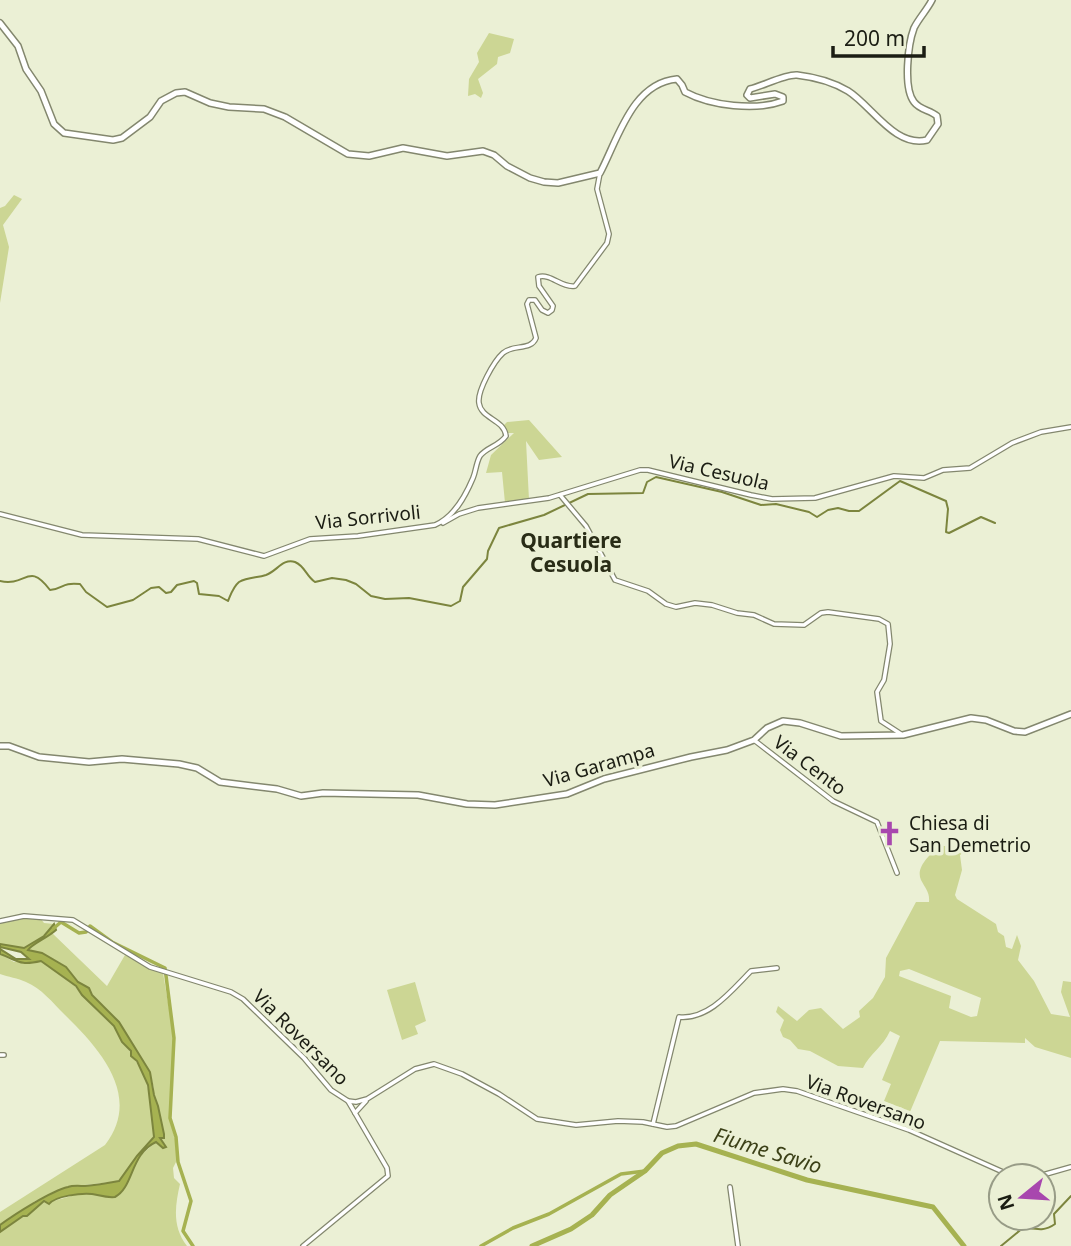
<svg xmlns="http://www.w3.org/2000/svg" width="1071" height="1246" font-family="'Noto Sans',sans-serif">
<rect width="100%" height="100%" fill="#ebf0d5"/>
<!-- green -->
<g fill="#ccd694" fill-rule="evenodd">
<polygon points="489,33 514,39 510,53 498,57 497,64 478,79 483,93 481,98 475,94 468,96 469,79 479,62 477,53"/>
<polygon points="14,195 22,199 3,225 9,247 0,303 0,208 5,206"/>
<polygon points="529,420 562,457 539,460 526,441 529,500 505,503 502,472 486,473 491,455 514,433 507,433 504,425 507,422"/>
<path d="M939,846H972L960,855L962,870L955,895L957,899L996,924L998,932L1004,936L1006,947L1012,949L1017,935L1021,946L1018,960L1034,981L1051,1014L1070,1017L1061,992L1063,981L1071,982V1058L1035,1047L1025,1038V1043L940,1041L904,1126L900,1125L876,1118L877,1115L901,1123L907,1110L884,1101L891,1084L882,1080L900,1036L890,1031C883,1047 870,1053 863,1068L838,1066L810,1051L798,1049L790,1040L783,1037L780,1030L784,1020L776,1012L778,1006L797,1021L809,1010L821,1008L843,1029L860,1017L859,1011L873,998L885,977L886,958L916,902H929C930,892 925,888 921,880C915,867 931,854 939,846ZM909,969L981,998L977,1016L971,1017L949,1008L951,996L899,976L900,971Z"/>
<polygon points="24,917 41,919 44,923 54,924 44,936 24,948 0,944 0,922"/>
<path d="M52,933L107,986L125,955L163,973L174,1038L169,1118L175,1139L177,1160L173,1168L174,1178L180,1184C175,1206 172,1227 187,1246H0V1232L45,1200L50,1202L75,1195L91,1194L110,1198L120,1194L140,1156L156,1142L163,1148L159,1135L164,1134L158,1106L153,1095L154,1089L150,1072L119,1022L92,995L89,988L78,982L62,964L42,953L27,950Z"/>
<path d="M0,954L14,962L41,961L47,963L70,980L82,995L114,1026L145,1076L153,1111L154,1137L137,1156L119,1181L67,1187L51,1193L46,1198L35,1201L26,1210L10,1217L0,1225V1212L105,1145C143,1096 99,1048 64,1014C53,1003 41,988 26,982C18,978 8,977 0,974Z"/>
<polygon points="415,982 426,1021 415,1026 418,1034 402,1040 387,990"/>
</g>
<!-- water -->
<path fill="#a6b251" stroke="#7c853e" stroke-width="2" d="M54,924L56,930C47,938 32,944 28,950L42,953L66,967L78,982L89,988L92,995L119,1022L150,1072L154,1095L158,1106L164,1134V1138H160L166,1147L163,1148L156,1142C130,1154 134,1187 115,1197C106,1198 99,1195 92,1194C81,1193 55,1196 49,1204L44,1201L27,1216H23L0,1232V1225C15,1214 51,1191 68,1187C73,1185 80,1186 85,1186C96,1185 108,1183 119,1181L137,1156L154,1137L148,1085L137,1061L131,1056V1051L122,1042L114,1026L82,995L76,986L41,961C19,966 19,961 0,954V949L16,959H29L21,952L0,947V944L24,948L44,936Z"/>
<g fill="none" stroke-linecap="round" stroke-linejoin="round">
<!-- stream -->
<g stroke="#7c853e" stroke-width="2">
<path d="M0,581C27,587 28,561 50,590C64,589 61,582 80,584L86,592L107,607L133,600L151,588L159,587L166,593L171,592L177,585L194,581L197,583L199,594L219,596L228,601C231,594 233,587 239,582C248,577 257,578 266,575C277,571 283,558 295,562C305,566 306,576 315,582L332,578L346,580L356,584L371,596L385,599L409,598L451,606L460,601L463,587L487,559L488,551L499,528L544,515L588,494L643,493L647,482L656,477L722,492L761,505L776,504L809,512L817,517L828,510L838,508L849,511H859L900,481L946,501L948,509L946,532L949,533L981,517L995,523"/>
<path d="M1001,1246L1024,1227C1036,1229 1044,1232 1055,1224L1054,1214L1071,1196"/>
</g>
<!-- canal -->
<g stroke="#a6b251" stroke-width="3.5">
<polyline points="54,928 61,922 79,933 86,932 90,926 112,942 165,968 174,1038 170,1118 176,1137 178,1162 191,1201 183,1231 193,1246"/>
<polyline points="481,1246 513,1228 549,1214 621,1174 645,1171"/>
</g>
<!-- river -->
<polyline stroke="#a6b251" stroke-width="5" points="532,1246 571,1229 592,1215 610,1195 645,1171 662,1153 678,1146 696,1144 807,1180 933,1207 964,1246"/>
<defs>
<g id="street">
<polyline points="560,495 586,526 615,580 648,591 666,604 676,607 695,603 712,605 737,613 754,615 774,624 804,625 821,613 828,612 879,619 888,624 890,644 884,680 877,692 881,721 901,734"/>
<path d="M0,514L82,535L198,539L264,556L310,539L358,536L435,525C454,517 465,497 473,478C476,471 476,463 480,456C487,447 499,446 506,436C504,419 481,419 479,403C477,391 494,361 503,353C513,344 531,351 536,338L527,304L529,300H535L542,310L548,313L552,310L553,306L539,286L538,277C551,273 561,288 575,286L607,243L609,234L597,189L600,173"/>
<polyline points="443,523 459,514 478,508 549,498 640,470 648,470 751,495 772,499 815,498 894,476 924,478 943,470 970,468 1012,443 1041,432 1071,427"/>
<polyline points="754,740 833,801 877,822 897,873"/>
<polyline points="0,921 24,916 73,920 150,967 231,992 243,999 304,1058 331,1090 348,1101 356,1102 367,1099 415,1069 434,1064 462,1074 499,1094 537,1119 576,1125 618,1121 643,1122 667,1127 676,1126 754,1093 783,1089 797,1091 909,1130 1012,1176"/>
<polyline points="0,1055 4,1055"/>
<polyline points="348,1101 355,1113"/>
<path d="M653,1124L679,1017C709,1020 732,990 751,971L777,968"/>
<polyline points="1039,1176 1071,1167"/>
<polyline points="730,1187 738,1246"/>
<polyline points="303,1246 388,1176 387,1168 355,1113 366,1101"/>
</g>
<g id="secondary">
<path d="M0,23L18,46L26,69L41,91L54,124L64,133L113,140L122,138L150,117L161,101L176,93L185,92L210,103L229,107L264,109L285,117L348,154L369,156L403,148L447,156L483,151L494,155L507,166L530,178L544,182L558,183L600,173C618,139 632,83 677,79L682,85L685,92C711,106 756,111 783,101V97L775,94L750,98L747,95L750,89C763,86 785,74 797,75C814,77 833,82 848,91C872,106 895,148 927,140L938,124L937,116C930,110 920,110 914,102C903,88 908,44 914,28C919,18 927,10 932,0"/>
<polyline points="0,746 9,746 39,757 89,762 122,759 179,764 197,768 220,782 277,789 301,796 323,793 418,795 467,804 495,805 567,794 604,779 691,757 727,750 754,740 767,728 783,721 800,723 841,736 903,735 971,718 986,720 1014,731 1025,732 1071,714"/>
</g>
</defs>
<!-- street casing -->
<use href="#street" stroke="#83876e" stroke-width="6"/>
<!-- secondary casing -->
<use href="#secondary" stroke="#83876e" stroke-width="8"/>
<!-- street -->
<use href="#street" stroke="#fff" stroke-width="3.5"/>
<!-- secondary -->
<use href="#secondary" stroke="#fff" stroke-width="5"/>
</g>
<!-- icons -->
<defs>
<symbol id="church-bare" viewBox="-9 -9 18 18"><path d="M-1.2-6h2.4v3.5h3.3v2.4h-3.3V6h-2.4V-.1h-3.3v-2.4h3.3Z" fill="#a847ae" stroke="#ebf0d5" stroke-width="2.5" paint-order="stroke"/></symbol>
</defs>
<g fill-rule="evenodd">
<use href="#church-bare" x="872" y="816" width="35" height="35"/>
</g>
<g text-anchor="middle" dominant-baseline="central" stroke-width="7" stroke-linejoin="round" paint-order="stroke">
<!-- street labels -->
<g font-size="19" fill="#1b1d13" stroke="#ebf0d5">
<text transform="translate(719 472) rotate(13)">Via Cesuola</text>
<text transform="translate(368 517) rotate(-6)">Via Sorrivoli</text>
<text transform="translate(599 765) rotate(-16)">Via Garampa</text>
<text transform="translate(810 765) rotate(37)">Via Cento</text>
<text transform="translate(301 1037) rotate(45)">Via Roversano</text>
<text transform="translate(866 1102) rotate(20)">Via Roversano</text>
</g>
<!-- poi labels -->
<g font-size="19" fill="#1b1d13" stroke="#ebf0d5" text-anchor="start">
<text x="909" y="823">Chiesa di<tspan x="909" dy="22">San Demetrio</tspan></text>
</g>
<!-- neighbourhood labels -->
<g font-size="21" font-weight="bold" fill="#292c16" stroke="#ebf0d5">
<text x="571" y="540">Quartiere<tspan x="571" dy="24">Cesuola</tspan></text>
</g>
<!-- water labels -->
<g font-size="21" font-style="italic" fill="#3c4118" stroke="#ebf0d5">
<text transform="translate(768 1150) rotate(17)">Fiume Savio</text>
</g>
</g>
<!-- north arrow -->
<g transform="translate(1022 1197) rotate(252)"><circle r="33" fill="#ebf0d5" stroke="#989c87" stroke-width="2"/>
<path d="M0-5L12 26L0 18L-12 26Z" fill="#a847ae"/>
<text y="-10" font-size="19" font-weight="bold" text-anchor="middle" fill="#1b1d13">N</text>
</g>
<!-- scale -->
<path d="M833 46v10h91v-10" fill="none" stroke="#1b1d13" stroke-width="3.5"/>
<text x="844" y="46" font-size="21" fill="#1b1d13" stroke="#ebf0d5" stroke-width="5" paint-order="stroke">200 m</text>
</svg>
